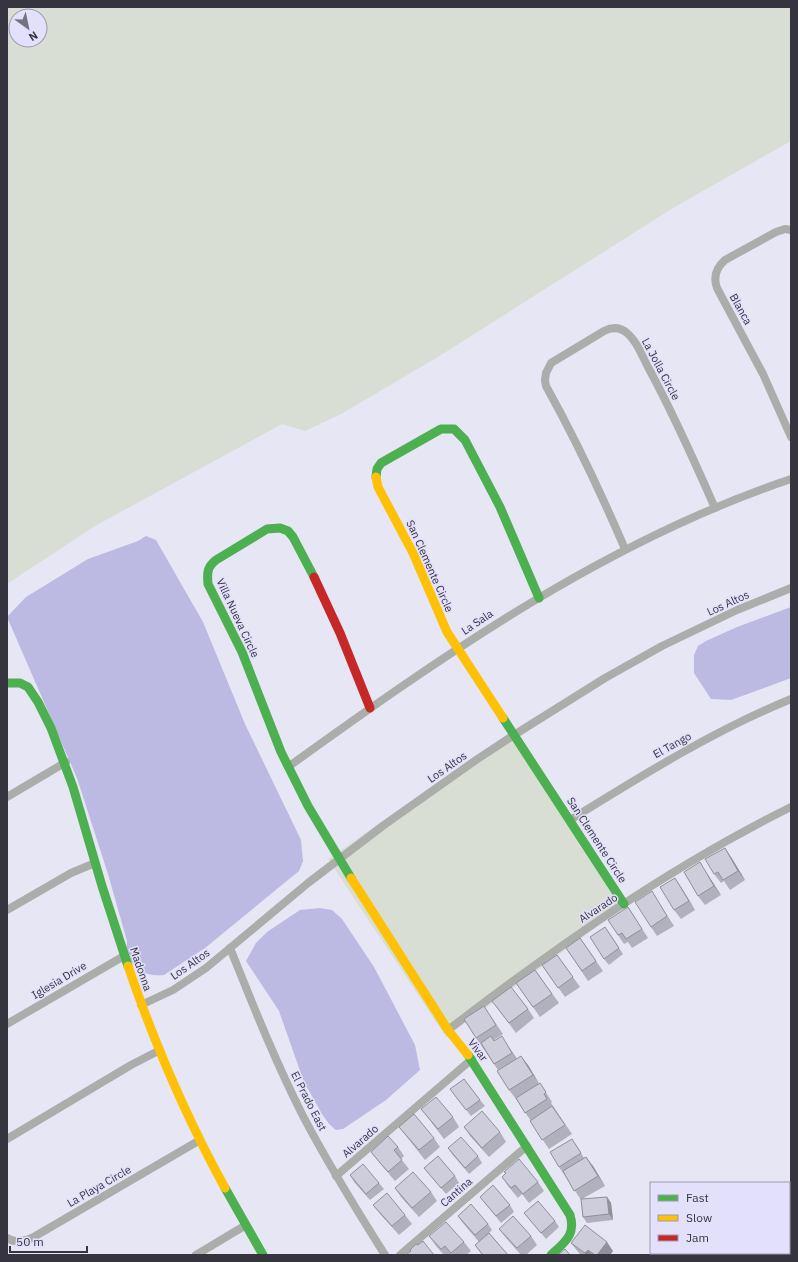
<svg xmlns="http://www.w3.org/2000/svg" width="798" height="1262" font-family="'IBM Plex Sans',sans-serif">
<rect width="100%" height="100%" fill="#e7e6f5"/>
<!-- green -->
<g fill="#d8ded3" fill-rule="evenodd">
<path d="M7,7H791V141L673,208L438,357L341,414L305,431L282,424L95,526L7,584ZM16,16H40V40H16Z"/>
<polygon points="510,733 628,904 446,1037 328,859"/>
</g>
<!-- water -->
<g fill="#bcb9e2">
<path d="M146,536L156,540L203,622L245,724L301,840L303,861L299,871L205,948L164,975C144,977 139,970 126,956L127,941L108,874L77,778L7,617L26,597L88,559L138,541Z"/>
<polygon points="791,607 791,678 731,700 711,699 694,673 694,655 698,646 706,641 737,627"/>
<polygon points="320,908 332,910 342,919 374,967 415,1045 420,1070 386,1100 343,1129 336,1130 329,1124 322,1114 304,1082 279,1011 246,961 256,943 267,932 300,910"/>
</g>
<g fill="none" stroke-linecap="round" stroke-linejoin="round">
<!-- street -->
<g stroke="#aaadaa" stroke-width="8">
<path d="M791,230L785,229L776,232L725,260C716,268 713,277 717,288L763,374L791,437"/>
<path d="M625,549C601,493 576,440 546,386L545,380L546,373L551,363L604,331C612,327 620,327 627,333C637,341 642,356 648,367C673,413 694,460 715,508"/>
<path d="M288,767C445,654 606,541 791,479"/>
<polyline points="7,797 66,762"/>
<path d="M570,820C641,776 713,731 791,699"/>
<polyline points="7,910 71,873 95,863"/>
<path d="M230,948C253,1005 275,1061 303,1116C328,1164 356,1209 385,1255"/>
<polyline points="141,1005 173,990 206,968 308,883 384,825 476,760 514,735 605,678 662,646 737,610 791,588"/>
<polyline points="7,1024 124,956"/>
<path d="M448,1030C556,947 668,868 791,807"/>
<polyline points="7,1139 131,1065 160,1050"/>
<polyline points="336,1176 472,1059"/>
<path d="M7,1238C15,1243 23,1242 32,1238L200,1140"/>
<polyline points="196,1255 246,1225"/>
<polyline points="400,1255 527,1146"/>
</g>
<!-- fast -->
<g stroke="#4caf50" stroke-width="9">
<polyline points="376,477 377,469 381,463 441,429 454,429 465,440 500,507 539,598"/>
<path d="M314,577L293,537L288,531L280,528L267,529L216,560C207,567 207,573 208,584L242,652L281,752L308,806L351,878"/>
<polyline points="7,683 20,683 28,687 38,702 51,728 73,787 102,886 128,966"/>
<polyline points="503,718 624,904"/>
<path d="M468,1055L570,1215C576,1235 565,1242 551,1255"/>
<polyline points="225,1188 263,1255"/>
</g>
<!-- slow -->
<g stroke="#ffc107" stroke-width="9">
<polyline points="376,477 378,487 413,553 447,632 503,718"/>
<polyline points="351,878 448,1030 468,1055"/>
<path d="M128,966C154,1042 186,1117 225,1188"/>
</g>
<!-- jam -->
<polyline stroke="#c62828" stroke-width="9" points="314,577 340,633 370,708"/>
</g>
<!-- wall -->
<g fill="#b1b0bd">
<polygon points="725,848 731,857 745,880 730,890 724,881 721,883 714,874"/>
<polygon points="706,872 721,895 705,905 698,896"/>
<polygon points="681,887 695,910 681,919 674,910"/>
<polygon points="658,901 674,926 657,936 651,927"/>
<polygon points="628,907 648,938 632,948 628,942 624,944 618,935"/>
<polygon points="609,933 623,954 609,965 604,959"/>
<polygon points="580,938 603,971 588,981 566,948"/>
<polygon points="557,955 580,987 565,997 542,965"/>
<polygon points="535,970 559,1003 540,1017 516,983"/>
<polygon points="492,1001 528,1009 534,1018 516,1033"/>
<polygon points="490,1015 503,1034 494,1040 508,1046 517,1059 528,1065 539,1084 540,1083 552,1102 551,1103 572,1134 549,1149 530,1121 531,1121 516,1099 509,1090 498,1070 476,1038"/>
<polygon points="450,1089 480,1100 485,1106 471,1116"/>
<polygon points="421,1109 453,1117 459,1127 444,1139 428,1118"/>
<polygon points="399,1127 434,1138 440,1147 425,1160 406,1136"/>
<polygon points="464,1127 500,1132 506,1142 489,1157 470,1136"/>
<polygon points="576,1145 584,1158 593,1166 605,1186 582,1199 607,1197 611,1203 613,1220 587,1223 583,1217 581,1200 559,1167"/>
<polygon points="398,1147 404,1156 401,1159 409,1169 395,1181 378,1161 371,1152"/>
<polygon points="448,1148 478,1156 482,1163 469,1174 452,1154"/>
<polygon points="424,1168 455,1176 459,1183 446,1194 429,1174"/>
<polygon points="350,1175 379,1183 384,1189 370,1200 354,1182"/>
<polygon points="502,1177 538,1182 544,1191 529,1203 522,1194 518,1198 508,1186"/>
<polygon points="395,1188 431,1192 437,1201 419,1217 401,1197"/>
<polygon points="480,1197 510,1205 514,1212 501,1223"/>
<polygon points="373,1205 405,1215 412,1224 399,1235 380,1214"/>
<polygon points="524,1213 555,1221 559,1227 546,1239 529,1219"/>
<polygon points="458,1216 488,1224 492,1230 489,1233 508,1255 482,1255 475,1245 479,1242 462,1222"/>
<polygon points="499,1229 531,1236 537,1245 526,1255 521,1255 506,1238"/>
<polygon points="429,1236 464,1242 471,1251 466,1255 444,1255 436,1246"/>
<polygon points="571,1243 613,1251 610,1255 581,1255 578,1252"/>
</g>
<!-- shaded-wall -->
<g fill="#90909a">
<polygon points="725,848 731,857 745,880 738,871"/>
<polygon points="700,862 706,872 721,895 714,886"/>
<polygon points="675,878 681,887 695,910 689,901"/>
<polygon points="502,1036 508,1046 519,1062 512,1053"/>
<polygon points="521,1056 528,1065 540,1085 533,1075"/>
<polygon points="586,1157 593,1166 605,1186 598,1176"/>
<polygon points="607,1197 611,1203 613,1220 609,1214"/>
<polygon points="607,1242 613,1251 610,1255 597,1255"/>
<polygon points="588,1250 592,1255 586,1255 585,1253"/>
</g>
<!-- building -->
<g fill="#cecddc" stroke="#90909a">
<polygon points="725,848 738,871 723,880 718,872 714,874 705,859"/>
<polygon points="700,862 714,886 698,896 684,872"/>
<polygon points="675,878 689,901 674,910 660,887"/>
<polygon points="652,891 667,916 651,927 635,902"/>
<polygon points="628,907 642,929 626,939 622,933 618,935 608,920"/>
<polygon points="605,927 619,948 604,959 590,937"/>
<polygon points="580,938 596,961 582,971 566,948"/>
<polygon points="557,955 573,977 558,988 542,965"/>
<polygon points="535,970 552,994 533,1007 516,983"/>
<polygon points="511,987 528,1009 509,1023 492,1001"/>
<polygon points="484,1006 496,1025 476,1038 464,1019"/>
<polygon points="491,1036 494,1041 502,1036 512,1053 494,1064 481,1043"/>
<polygon points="521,1056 533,1075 509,1090 497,1071"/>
<polygon points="464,1079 480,1100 466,1110 450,1089"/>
<polygon points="540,1083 546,1092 544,1094 547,1099 525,1113 516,1098"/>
<polygon points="436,1097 453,1117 438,1129 421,1109"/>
<polygon points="552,1106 565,1125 542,1140 530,1121"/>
<polygon points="482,1111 500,1132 482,1148 464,1127"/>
<polygon points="414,1114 434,1138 419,1150 399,1127"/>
<polygon points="388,1136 398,1147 394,1150 402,1160 388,1172 371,1152"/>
<polygon points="461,1137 478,1156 465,1168 448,1148"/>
<polygon points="572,1139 581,1153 559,1167 550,1152"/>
<polygon points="438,1156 455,1176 441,1188 424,1168"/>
<polygon points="586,1157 598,1176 574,1191 563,1171"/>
<polygon points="519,1159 538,1182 523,1194 515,1185 511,1188 502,1177 506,1173 504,1172"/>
<polygon points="363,1164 379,1183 366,1194 350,1175"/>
<polygon points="413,1172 431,1192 412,1208 395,1188"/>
<polygon points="493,1185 510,1205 496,1216 480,1197"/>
<polygon points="387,1193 405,1215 392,1226 373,1205"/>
<polygon points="607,1197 609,1214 583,1217 581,1199"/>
<polygon points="538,1201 555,1221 541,1233 524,1213"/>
<polygon points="471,1204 488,1224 475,1235 458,1216"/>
<polygon points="513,1216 531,1236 517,1248 499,1229"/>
<polygon points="446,1222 464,1242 451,1253 445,1246 441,1249 429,1236"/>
<polygon points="585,1225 607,1242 597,1255 595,1255 588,1250 585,1253 571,1243"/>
<polygon points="489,1233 508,1255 483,1255 475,1245"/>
<polygon points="423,1241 434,1255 406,1255 411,1251 410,1250 416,1244 418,1245"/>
<polygon points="565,1249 570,1255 558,1255"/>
</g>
<g text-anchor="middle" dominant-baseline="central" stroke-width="3" stroke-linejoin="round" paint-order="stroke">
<!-- street labels -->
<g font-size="11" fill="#35343f" stroke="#e2e0fb">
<text transform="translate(741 309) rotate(61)">Blanca</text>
<text transform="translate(661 369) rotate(62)">La Jolla Circle</text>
<text transform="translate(430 566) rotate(66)">San Clemente Circle</text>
<text transform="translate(728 603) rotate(-25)">Los Altos</text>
<text transform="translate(238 618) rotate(65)">Villa Nueva Circle</text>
<text transform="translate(477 622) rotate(-34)">La Sala</text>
<text transform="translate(672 745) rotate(-29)">El Tango</text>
<text transform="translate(447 767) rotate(-35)">Los Altos</text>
<text transform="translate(597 840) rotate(57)">San Clemente Circle</text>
<text transform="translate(598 908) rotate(-33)">Alvarado</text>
<text transform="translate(190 964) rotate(-35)">Los Altos</text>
<text transform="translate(141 969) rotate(71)">Madonna</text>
<text transform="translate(59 980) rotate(-31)">Iglesia Drive</text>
<text transform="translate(478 1050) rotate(53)">Vivar</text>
<text transform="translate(309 1101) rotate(63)">El Prado East</text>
<text transform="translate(360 1141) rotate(-41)">Alvarado</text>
<text transform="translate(99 1186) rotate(-30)">La Playa Circle</text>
<text transform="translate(456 1192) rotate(-41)">Cantina</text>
</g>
</g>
<!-- border -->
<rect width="798" height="1262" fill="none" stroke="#35343f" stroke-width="16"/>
<!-- legend -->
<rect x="650" y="1182" width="140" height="72" fill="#e2e0fb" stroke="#9d9bb0"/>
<rect x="658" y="1195" width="20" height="6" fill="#4caf50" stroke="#9d9bb0"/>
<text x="686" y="1202" font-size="12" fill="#35343f">Fast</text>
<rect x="658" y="1215" width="20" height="6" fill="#ffc107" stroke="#9d9bb0"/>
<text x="686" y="1222" font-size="12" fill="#35343f">Slow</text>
<rect x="658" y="1235" width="20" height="6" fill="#c62828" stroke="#9d9bb0"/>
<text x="686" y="1242" font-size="12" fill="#35343f">Jam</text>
<!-- north arrow -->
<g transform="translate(28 28) rotate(147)"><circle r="19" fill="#e2e0fb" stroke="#9d9bb0"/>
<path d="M0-3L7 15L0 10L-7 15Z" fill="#73727f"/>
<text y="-6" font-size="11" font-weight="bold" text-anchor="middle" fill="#35343f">N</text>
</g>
<!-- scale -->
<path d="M10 1246v6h77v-6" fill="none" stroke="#35343f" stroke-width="2"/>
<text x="16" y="1246" font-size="12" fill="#35343f" stroke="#e2e0fb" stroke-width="3" paint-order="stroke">50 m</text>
</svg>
